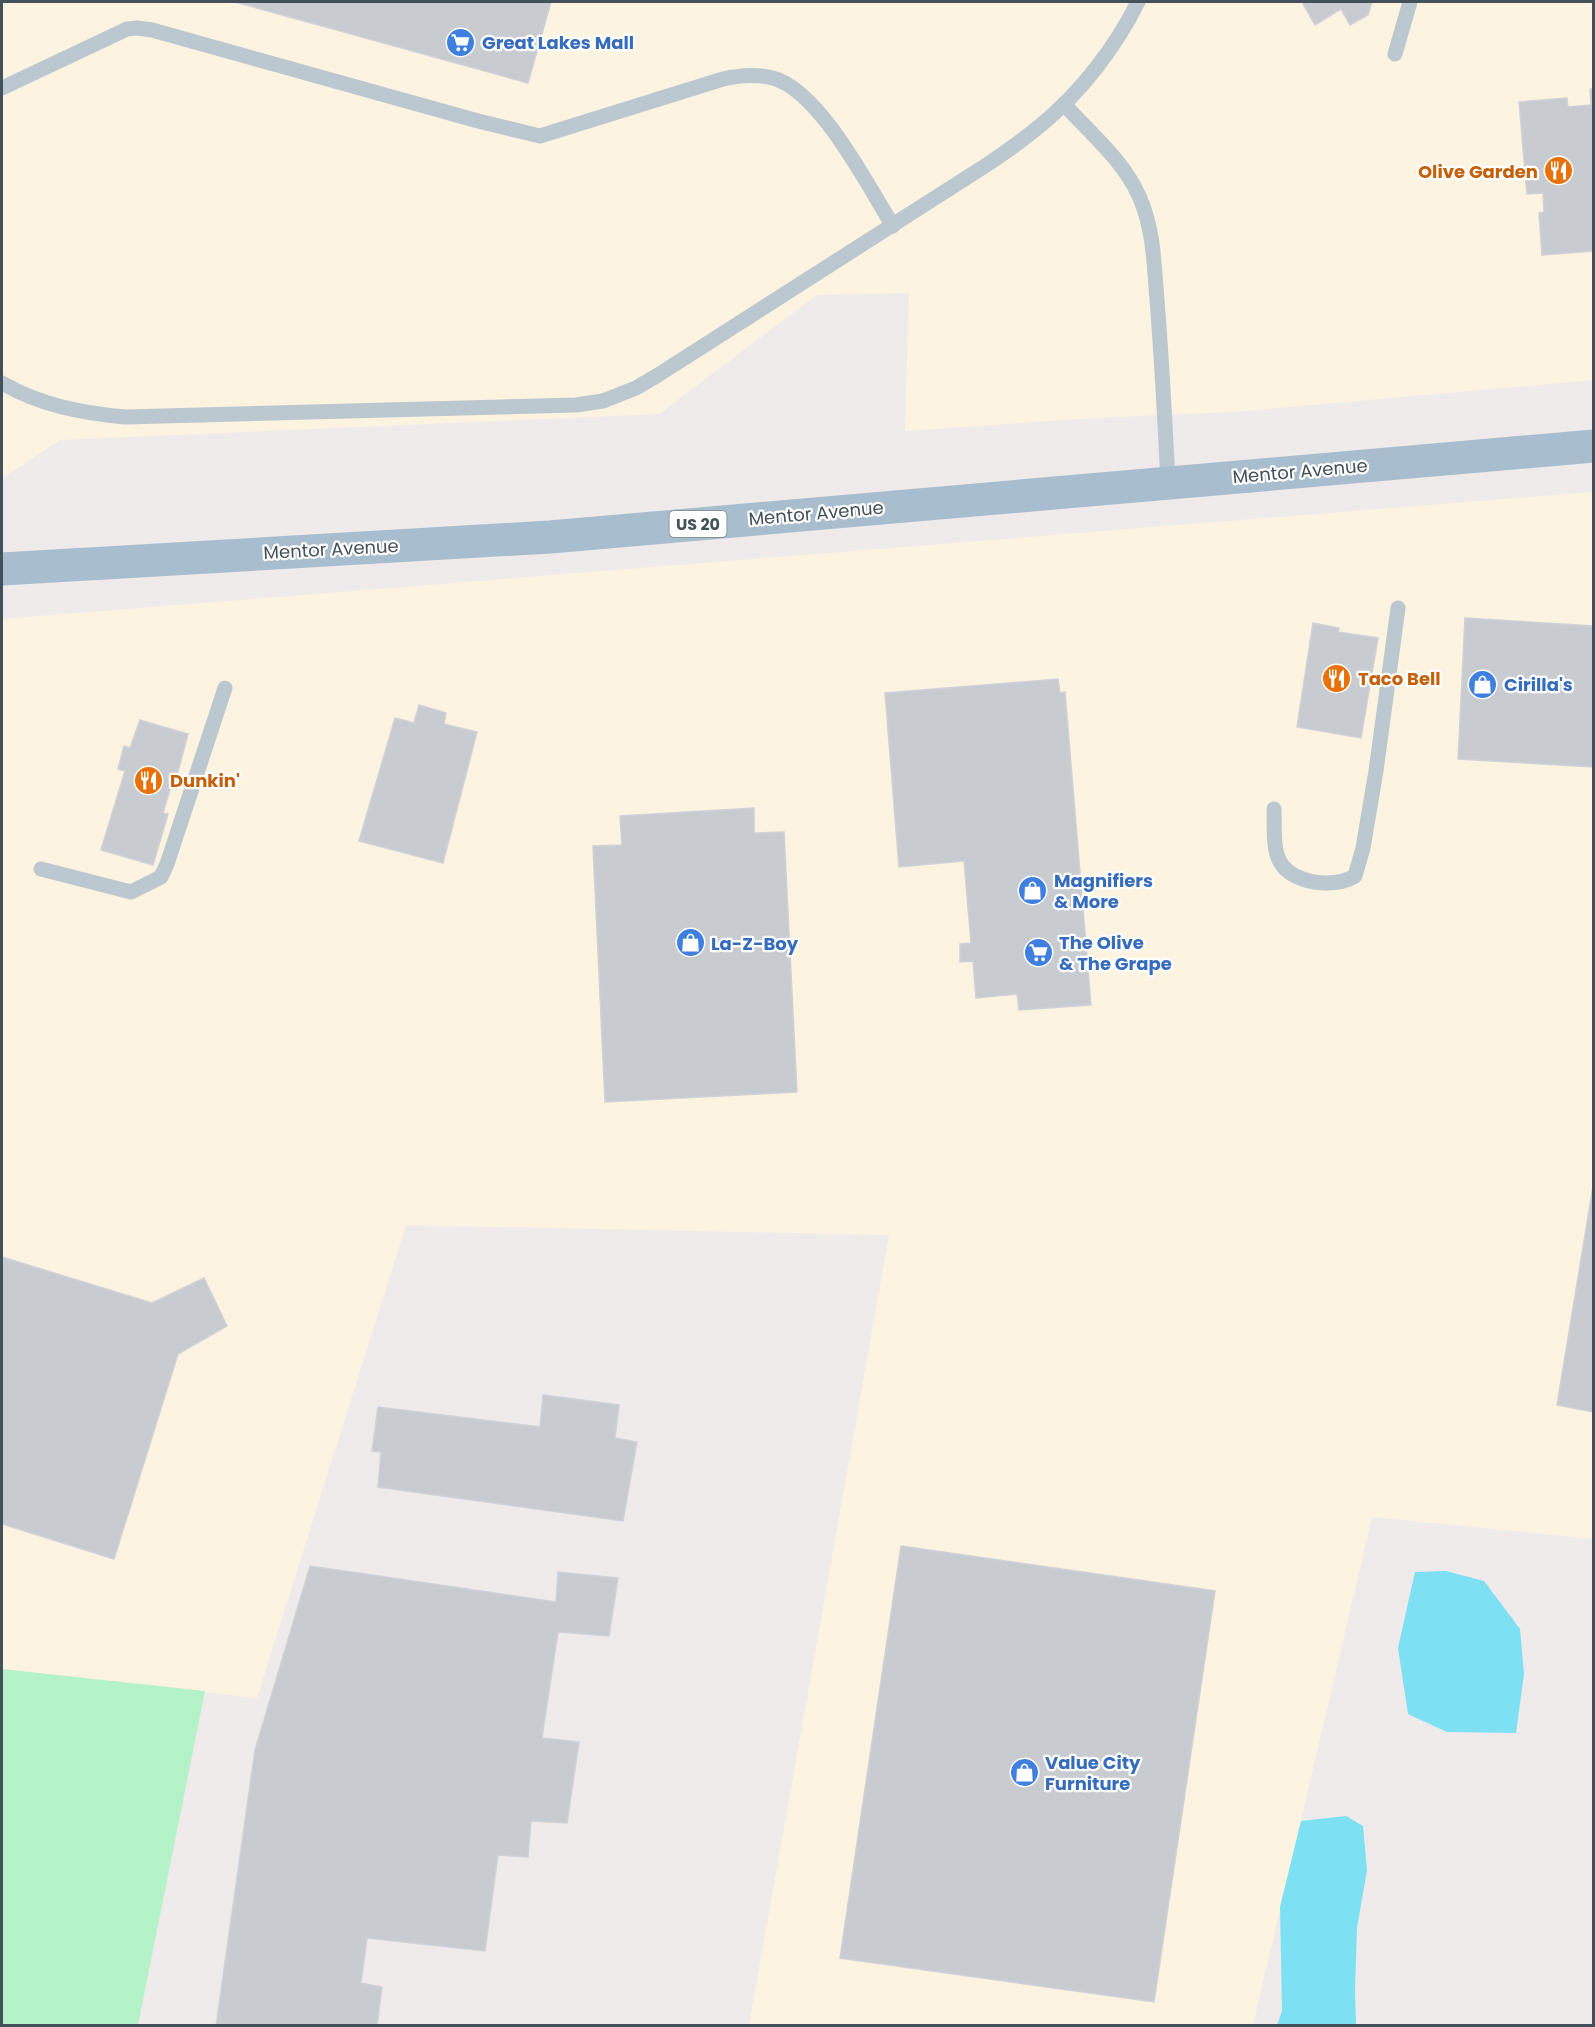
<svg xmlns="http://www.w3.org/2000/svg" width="1595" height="2027" font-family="Poppins,sans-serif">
<rect width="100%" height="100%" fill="#efebeb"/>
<!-- commercial -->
<g fill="#fdf3e1">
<polygon points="2,2 1593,2 1593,380 1233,412 1092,418 905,431 909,293 817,295 659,414 60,440 2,479"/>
<polygon points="1593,492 1593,1539 1372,1517 1253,2025 749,2025 889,1235 406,1225 257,1698 2,1669 2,619"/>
</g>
<!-- green -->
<polygon fill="#b4f2c8" points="2,1669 205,1691 138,2025 2,2025"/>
<!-- water -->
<g fill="#7de1f3">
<polygon points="1446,1571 1484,1581 1520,1629 1524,1674 1516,1733 1447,1732 1408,1714 1398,1648 1415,1572"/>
<polygon points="1346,1816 1363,1826 1367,1870 1357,1928 1355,1990 1356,2025 1277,2025 1282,2011 1280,1907 1301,1821"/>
</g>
<!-- building -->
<g fill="#c8ccd1" stroke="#cfd2d8" stroke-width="1.5">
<polygon points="235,2 551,2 528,83"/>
<polygon points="1302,2 1372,2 1368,15 1350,25 1341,9 1315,25"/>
<polygon points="1590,89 1594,89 1594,251 1542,255 1539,213 1544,212 1543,193 1527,194 1519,102 1567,98 1568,107 1591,105"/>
<polygon points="1465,618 1594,626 1594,767 1458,759"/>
<polygon points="1313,623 1339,628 1338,632 1378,638 1361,738 1297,727"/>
<polygon points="1058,679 1060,693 1065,692 1091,1005 1019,1010 1017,994 976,998 973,961 960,962 960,944 971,943 964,861 899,867 885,693"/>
<polygon points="419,705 446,713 444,724 477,732 443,863 359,841 395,718 414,723"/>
<polygon points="140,720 188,734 174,787 171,786 163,813 168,814 153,865 101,850 125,771 118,769 124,746 130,748"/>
<polygon points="754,808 754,833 784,832 797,1092 605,1102 593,846 622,845 620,816"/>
<polygon points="1594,1180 1594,1412 1557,1405"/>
<polygon points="2,1257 152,1303 204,1278 227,1326 178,1354 114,1559 2,1524"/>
<polygon points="543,1395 619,1405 615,1438 637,1442 623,1521 378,1487 381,1452 372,1451 378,1407 540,1427"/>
<polygon points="901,1546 1215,1591 1154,2002 840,1958"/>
<polygon points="310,1566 556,1602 558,1572 618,1578 609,1636 558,1632 542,1738 579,1742 567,1823 531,1821 528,1857 498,1855 485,1951 367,1938 361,1983 382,1987 377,2026 216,2026 255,1750"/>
</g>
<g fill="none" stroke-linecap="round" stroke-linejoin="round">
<!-- lane -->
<g stroke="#bbc8d0" stroke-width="15">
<polyline points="1395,54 1410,2"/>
<path d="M2,88L127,29L137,28L152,30L478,121L540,136L723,79C740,75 757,74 773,78C820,91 868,186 893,226"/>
<path d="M1064,104C1090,133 1123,160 1139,196C1154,229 1154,265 1157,300C1162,361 1165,422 1168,483"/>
<path d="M2,383C40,405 81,413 125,417L576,405L603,401L636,388L658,375L988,164C1006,152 1024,139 1041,125C1081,92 1115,48 1138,2"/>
<path d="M1274,809C1275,846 1269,873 1314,882C1328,884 1342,884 1355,876L1363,848L1376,771L1398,608"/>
<polyline points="41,869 131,892 161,877 167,864 225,688"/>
</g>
<!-- primary -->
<polyline stroke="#a8bdce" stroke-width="33" points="2,569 550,537 1594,446"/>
</g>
<!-- icons -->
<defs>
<symbol id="supermarket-disc" viewBox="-11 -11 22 22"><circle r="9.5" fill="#3f7fe0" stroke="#fff"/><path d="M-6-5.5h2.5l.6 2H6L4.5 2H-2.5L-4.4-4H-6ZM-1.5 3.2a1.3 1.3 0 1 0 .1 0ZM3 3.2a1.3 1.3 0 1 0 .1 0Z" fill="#fff"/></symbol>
<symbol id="restaurant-disc" viewBox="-11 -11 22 22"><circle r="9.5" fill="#e8710a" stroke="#fff"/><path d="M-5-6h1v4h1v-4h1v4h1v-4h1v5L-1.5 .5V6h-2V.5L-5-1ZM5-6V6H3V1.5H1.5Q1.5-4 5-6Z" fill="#fff"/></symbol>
<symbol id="shop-disc" viewBox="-11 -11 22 22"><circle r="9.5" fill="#3f7fe0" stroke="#fff"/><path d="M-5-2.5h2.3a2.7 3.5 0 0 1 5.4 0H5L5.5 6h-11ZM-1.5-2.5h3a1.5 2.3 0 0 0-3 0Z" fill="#fff"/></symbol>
</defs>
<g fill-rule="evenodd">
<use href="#supermarket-disc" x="444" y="26" width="33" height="33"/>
<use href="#restaurant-disc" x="1542" y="154" width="33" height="33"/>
<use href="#restaurant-disc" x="1320" y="662" width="33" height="33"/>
<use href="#shop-disc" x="1466" y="668" width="33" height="33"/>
<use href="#restaurant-disc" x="132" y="764" width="33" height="33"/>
<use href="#shop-disc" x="1016" y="874" width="33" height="33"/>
<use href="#shop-disc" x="674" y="926" width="33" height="33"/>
<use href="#supermarket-disc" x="1022" y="936" width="33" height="33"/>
<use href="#shop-disc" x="1008" y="1756" width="33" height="33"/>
</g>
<g text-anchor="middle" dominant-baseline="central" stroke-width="4.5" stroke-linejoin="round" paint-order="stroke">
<!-- shield labels -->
<rect fill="#fff" stroke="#7b858c" stroke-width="1.5" x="669.5" y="511" width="57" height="26" rx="4.5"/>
<g font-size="16" font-weight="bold" fill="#43515a">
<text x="698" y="524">US 20</text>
</g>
<!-- shop labels -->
<g font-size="18" font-weight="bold" fill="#366cbe" stroke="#fff" text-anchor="start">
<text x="482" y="42">Great Lakes Mall</text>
<text x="1504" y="684">Cirilla's</text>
<text x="1054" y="880">Magnifiers<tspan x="1054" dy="21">&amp; More</tspan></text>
<text x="1059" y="942">The Olive<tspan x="1059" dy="21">&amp; The Grape</tspan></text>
<text x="711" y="943">La-Z-Boy</text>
<text x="1045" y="1762">Value City<tspan x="1045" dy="21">Furniture</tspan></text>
</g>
<!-- food labels -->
<g font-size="18" font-weight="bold" fill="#c56008" stroke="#fff" text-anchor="start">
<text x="1538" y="171" text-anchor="end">Olive Garden</text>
<text x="1358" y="678">Taco Bell</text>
<text x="170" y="780">Dunkin'</text>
</g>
<!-- street labels -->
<g font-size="18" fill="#43515a" stroke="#fff">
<text transform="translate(1300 471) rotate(-5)">Mentor Avenue</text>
<text transform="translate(816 513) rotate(-5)">Mentor Avenue</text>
<text transform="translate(331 549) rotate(-3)">Mentor Avenue</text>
</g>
</g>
<!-- border -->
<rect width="1595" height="2027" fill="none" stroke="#43515a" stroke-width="6"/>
</svg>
